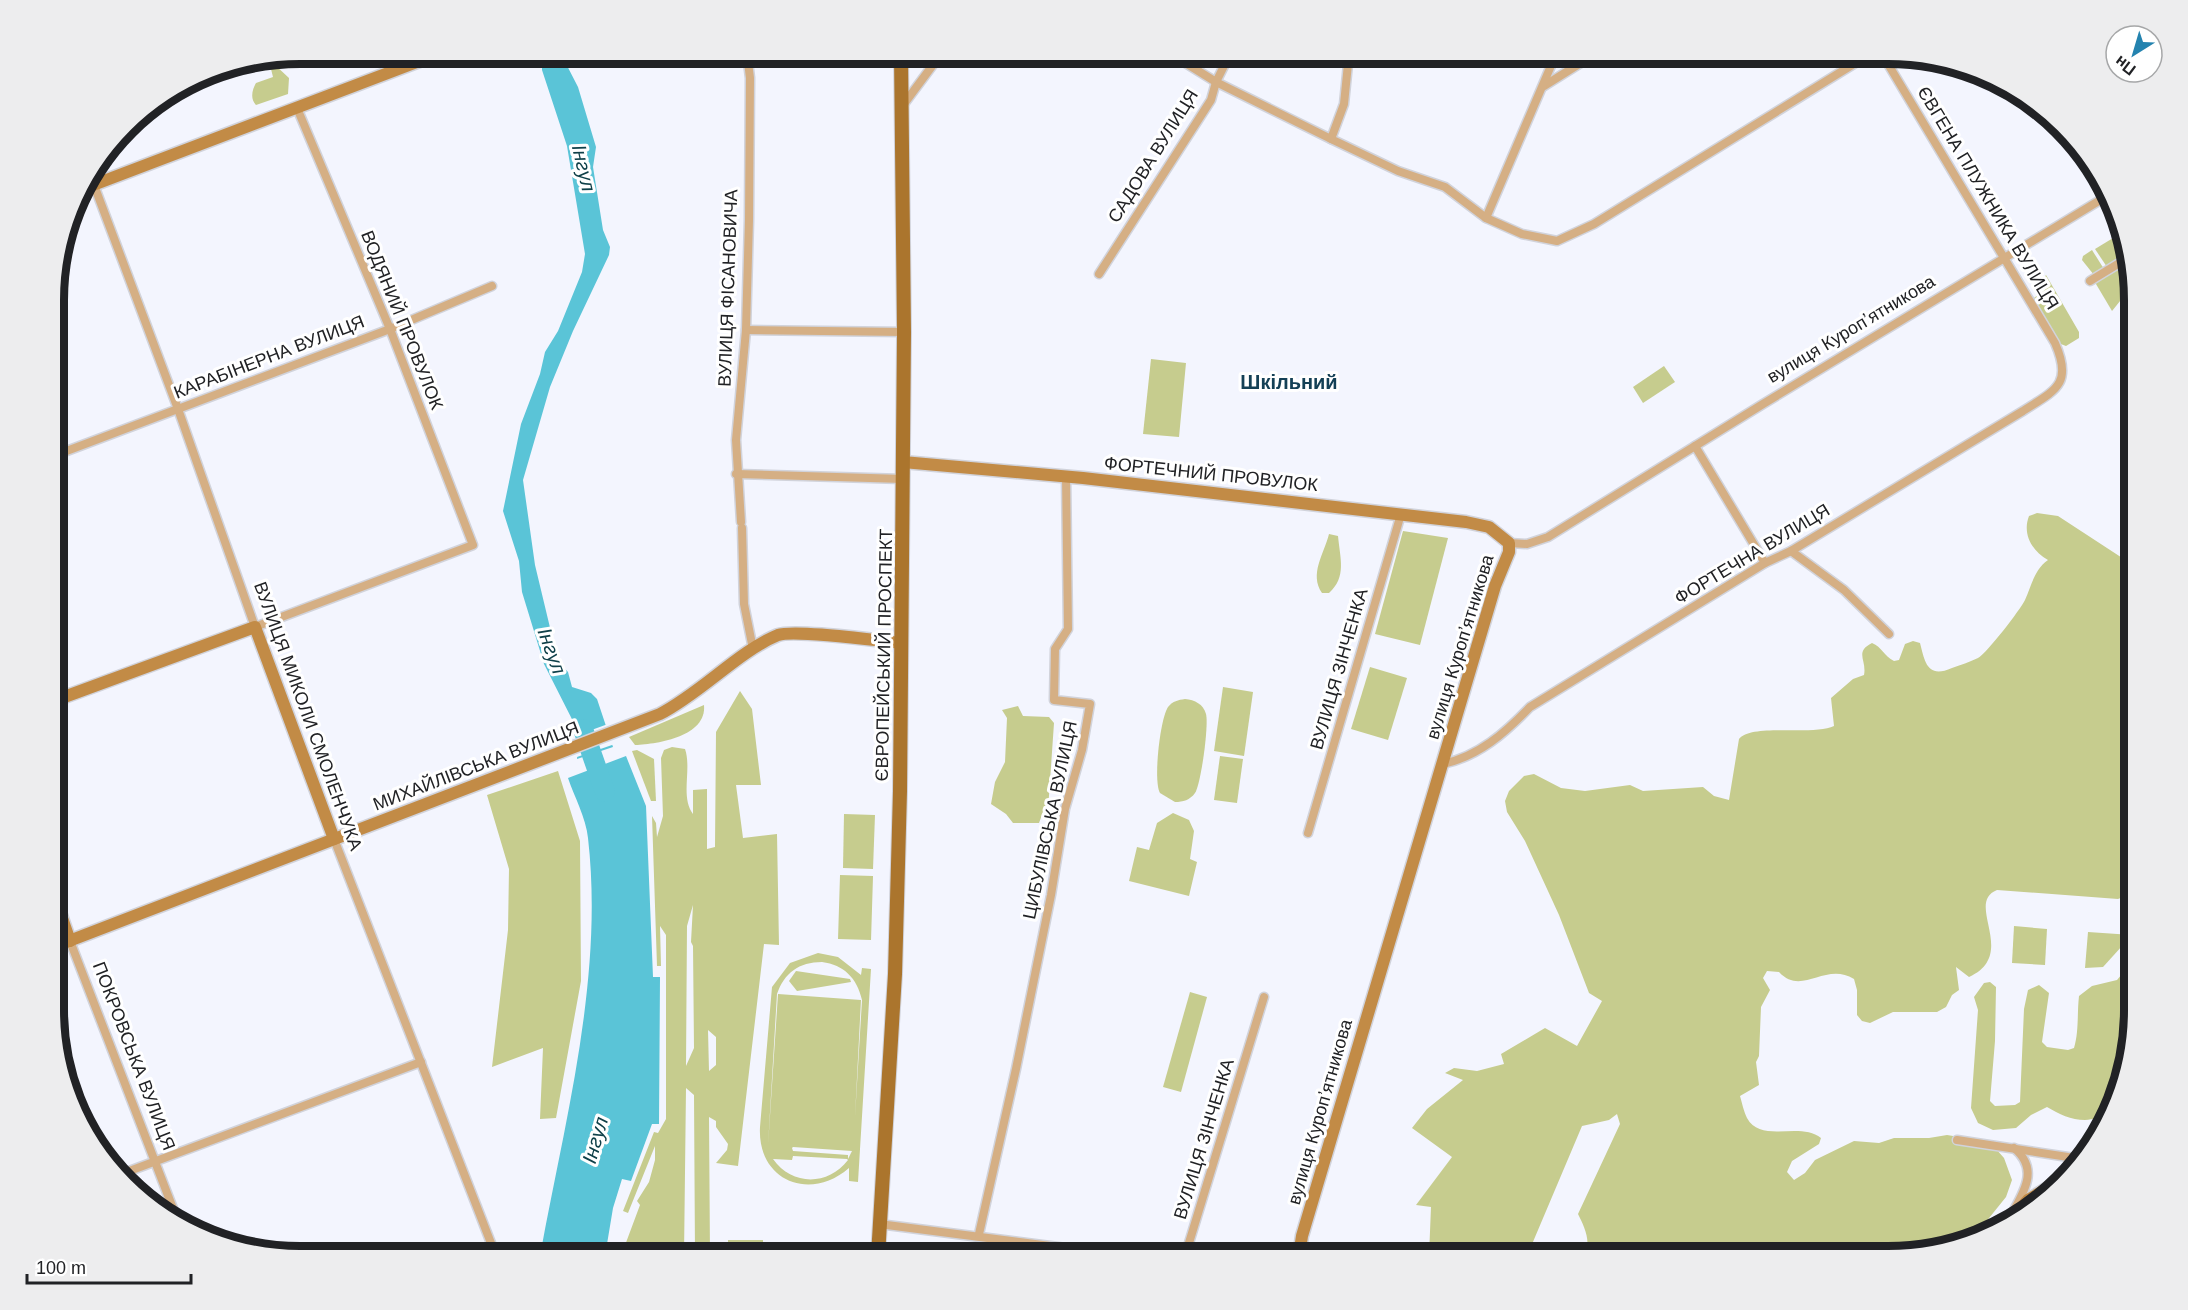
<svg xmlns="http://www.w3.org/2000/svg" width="2188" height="1310" font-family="Arial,sans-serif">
<rect width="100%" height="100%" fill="#f3f5fe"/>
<!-- green -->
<g fill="#c6cc8e" fill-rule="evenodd">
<path d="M274,64L289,78L288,94L256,105C250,99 252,90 256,83L273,77L270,65Z"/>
<polygon points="2118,235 2125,255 2107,267 2095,249"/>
<polygon points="2092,250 2104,269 2094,275 2082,260 2083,256"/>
<polygon points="2126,261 2133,285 2112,311 2096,284 2097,279"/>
<polygon points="2046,275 2079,332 2079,338 2066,346 2058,343 2034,298 2045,290 2043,279"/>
<polygon points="1151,359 1186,363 1179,437 1143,434"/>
<polygon points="1664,366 1675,382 1643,403 1633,387"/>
<path d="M2037,513L2058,516L2133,565V893L2118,899L1997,890C1964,903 2019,954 1969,977L1956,967L1959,990L1952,995L1946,1007L1937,1012H1893L1870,1023L1862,1021L1857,1015V990L1854,979C1825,961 1802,997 1779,972L1767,971L1763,978L1770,990L1761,1007L1759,1056L1756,1062L1759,1085L1740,1096C1742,1103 1744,1112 1747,1118C1761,1144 1800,1121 1821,1138L1819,1144L1792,1161L1787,1172L1794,1180L1805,1173L1815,1160L1854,1141L1879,1143L1894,1138H1929L1947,1135L1978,1140L1996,1149L2004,1158L2012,1180L2006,1197L1977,1233L1903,1255L1583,1256C1593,1244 1584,1226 1578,1214L1620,1124L1617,1114L1609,1120L1582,1126L1527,1256H1429L1431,1207L1416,1205L1452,1157L1412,1128L1427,1109L1463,1080L1445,1073L1454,1068L1477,1071L1504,1064L1501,1054L1545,1028L1577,1046L1602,1001L1589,993L1559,915L1525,841L1507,812L1505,801L1509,791L1524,776L1534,774L1561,788L1585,791L1630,785L1643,791L1703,787L1714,796L1729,800L1739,739C1751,723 1814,736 1834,726L1831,698L1853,679L1864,675C1867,660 1854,652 1872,643C1882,647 1884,656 1894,661L1899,660L1905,644L1913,641L1920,643C1925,662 1927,679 1952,668C1960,665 1970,662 1978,658C1987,653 2020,610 2025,600C2032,585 2034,570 2048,560C2032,551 2022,534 2029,516Z"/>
<polygon points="1403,531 1448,538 1420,645 1375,634"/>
<path d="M1329,534L1338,536C1340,558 1347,577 1329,593H1322C1309,574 1324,554 1329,534Z"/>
<polygon points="1370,667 1407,678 1388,740 1351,729"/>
<polygon points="1223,687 1253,692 1244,756 1214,751"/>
<path d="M740,691L752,709L761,785H736L743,838L777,834L779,945L764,944L738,1166L716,1163L727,1150L728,1144L716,1127V1121L709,1117L710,1256H695L694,1095L686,1088L684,1256H621L640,1205L637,1201L649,1182L655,1160V1146L628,1213L623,1211L654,1132L658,1133L666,1119V935L660,926L661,966H657L652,816L656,823L657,837L663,816L661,758L664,750L672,747L685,749C692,769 680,797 693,814V790L707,789V849L715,847L716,732ZM693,905L691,942L693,946L694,1048L686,1066L687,926ZM708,1030L716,1037V1065L709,1071Z"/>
<path d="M1185,699C1195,700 1203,704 1206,714C1209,725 1201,784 1195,793C1190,800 1183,802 1175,802L1160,793C1153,781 1160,719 1168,707C1173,701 1178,700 1185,699Z"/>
<path d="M704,705C707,736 659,744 635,745L629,737Z"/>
<polygon points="1018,706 1023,716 1049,717 1054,723 1048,810 1043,812 1039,823 1013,823 1006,814 991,804 995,782 1005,762 1007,718 1002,710"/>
<polygon points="637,750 654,759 656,801 651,801 632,751"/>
<polygon points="1220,756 1243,759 1237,803 1214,800"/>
<polygon points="558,771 580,841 581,981 556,1118 540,1119 543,1048 492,1067 508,930 509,869 487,795"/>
<polygon points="1173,813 1189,820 1194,831 1190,859 1197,862 1189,896 1129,881 1137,847 1149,850 1157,823"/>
<polygon points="844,814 875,815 873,869 843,868"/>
<polygon points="840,875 873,876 871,940 838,939"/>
<polygon points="2014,926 2047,929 2045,965 2012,963"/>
<polygon points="2088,932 2132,935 2103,967 2085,968"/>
<path d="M818,953L838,957L861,975L862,968L871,969L858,1182L849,1181V1168C810,1202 757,1181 760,1127L772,987L790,963ZM822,962C844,965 857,978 862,1000L855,1117L861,1000L778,994L768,1146L777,994C784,973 799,962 822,962ZM792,1148L793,1147L852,1151L848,1159V1155L793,1151ZM793,1156L847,1159L848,1160C828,1186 792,1186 773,1159L792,1160Z"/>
<path d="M2133,961V1025L2104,1121C2096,1118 2094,1119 2085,1120C2071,1120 2059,1114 2047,1107L2031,1115L2016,1128L1993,1130L1978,1123L1971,1108L1978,1010L1974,997L1984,983L1990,982L1996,987L1995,1041L1990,1101L1995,1106L2015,1105L2020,1102L2024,1009L2028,990L2039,985L2049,993L2042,1042L2047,1047L2068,1050L2074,1048C2079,1032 2077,1013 2079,996L2092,986L2117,980Z"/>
<polygon points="796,971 850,979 851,982 797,991 789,981"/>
<polygon points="1190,992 1207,997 1181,1092 1163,1087"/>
<rect x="728" y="1240" width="35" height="16"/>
</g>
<!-- water -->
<g fill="#5ac4d7">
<polygon points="542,54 561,54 578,87 596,147 593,167 603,230 610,247 609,255 573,331 550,387 523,480 535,565 558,661 568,672 572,687 591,693 597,699 613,747 577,759 579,733 544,664 522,592 519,561 503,511 521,424 540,374 545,352 558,331 582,272 585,254 567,146 542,70"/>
<path d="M626,756L646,806L653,977H660L659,1124H652L631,1181L622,1179L613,1208L605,1256H540C565,1119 604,978 588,838C586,818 574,796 568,778Z"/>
</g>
<!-- pier -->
<polygon fill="#f3f5fe" points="608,724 615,744 574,758 575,736"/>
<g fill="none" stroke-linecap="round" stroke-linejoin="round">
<!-- river -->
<polyline stroke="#5ac4d7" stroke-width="20" points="583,729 605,792"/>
<defs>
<g id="street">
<polyline points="1171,54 1216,82 1331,139 1398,171 1445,187 1486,218 1522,234 1557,241 1594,224 1870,54"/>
<polyline points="1544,86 1595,54"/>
<polyline points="901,108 941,54"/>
<polyline points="1331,139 1344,104 1349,54"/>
<polyline points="94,185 178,409 255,627 473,545 390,329 297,108"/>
<polyline points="1486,218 1556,54"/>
<polyline points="1099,274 1211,100 1216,82 1230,54"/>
<polyline points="2090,281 2126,259"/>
<polyline points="746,330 904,332"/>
<polyline points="1695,446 1765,563"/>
<polyline points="56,455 390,329 492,286"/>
<polyline points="736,474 903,479"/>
<polyline points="741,522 736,440 746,330 749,220 750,78 747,54"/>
<polyline points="742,528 744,604 753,649"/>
<polyline points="1509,543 1527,544 1548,537 1763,404 2107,196"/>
<polyline points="1791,551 1844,590 1889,634"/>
<path d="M1443,764C1479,756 1505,733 1530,707L1765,563L1791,551L2023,411C2056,390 2073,384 2055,343L1882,54"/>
<polyline points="1308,833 1401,514"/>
<polyline points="334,839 496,1256"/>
<polyline points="70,941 179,1224"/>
<polyline points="1957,1140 2081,1159"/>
<path d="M2014,1148C2037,1167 2027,1187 2014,1210"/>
<polyline points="124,1173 421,1062"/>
<polyline points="879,1224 1128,1256"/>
<polyline points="979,1234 1016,1069 1051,895 1065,809 1082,750 1090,704 1054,700 1055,649 1068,629 1066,476"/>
<polyline points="1185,1256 1264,997"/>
</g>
<g id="secondary">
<polyline points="80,190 438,54"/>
<polyline points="903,462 1083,478 1466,522 1489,527 1509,543 1509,552 1495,586 1302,1236 1299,1256"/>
<polyline points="56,700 255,627 334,839"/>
<polyline points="56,901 70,941"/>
<path d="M56,946L660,714C701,693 739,651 778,635C795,629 879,641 901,643"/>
<polyline points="2007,1224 2028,1200 2068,1176"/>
</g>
<polyline id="primary" points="878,1256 895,974 900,791 904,332 901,54"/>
</defs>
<!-- street casing -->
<use href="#street" stroke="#d1d3db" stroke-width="11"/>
<!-- secondary casing -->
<use href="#secondary" stroke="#d1d3db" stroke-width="15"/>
<!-- primary casing -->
<use href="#primary" stroke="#d1d3db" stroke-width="16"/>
<!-- street -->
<use href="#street" stroke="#d5af84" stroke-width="8"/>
<!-- secondary -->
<use href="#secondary" stroke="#c28b46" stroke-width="12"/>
<!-- primary -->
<use href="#primary" stroke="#ab752d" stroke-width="14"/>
</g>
<g text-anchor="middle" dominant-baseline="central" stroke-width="6" stroke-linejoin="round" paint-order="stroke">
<!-- street labels -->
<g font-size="18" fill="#212225" stroke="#fff">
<text transform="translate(1153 156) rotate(-58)">САДОВА ВУЛИЦЯ</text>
<text transform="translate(1988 198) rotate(59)">ЄВГЕНА ПЛУЖНИКА ВУЛИЦЯ</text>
<text transform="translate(728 288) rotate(-88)">ВУЛИЦЯ ФІСАНОВИЧА</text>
<text transform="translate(402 320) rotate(68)">ВОДЯНИЙ ПРОВУЛОК</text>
<text transform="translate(1851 329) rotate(-31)">вулиця Куропʼятникова</text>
<text transform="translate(269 357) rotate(-21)">КАРАБІНЕРНА ВУЛИЦЯ</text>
<text transform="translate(1211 474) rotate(6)">ФОРТЕЧНИЙ ПРОВУЛОК</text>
<text transform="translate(1752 554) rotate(-31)">ФОРТЕЧНА ВУЛИЦЯ</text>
<text transform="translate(1460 647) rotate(-73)">вулиця Куропʼятникова</text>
<text transform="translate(884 655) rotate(-89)">ЄВРОПЕЙСЬКИЙ ПРОСПЕКТ</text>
<text transform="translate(1339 669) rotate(-74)">ВУЛИЦЯ ЗІНЧЕНКА</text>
<text transform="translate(308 716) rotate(70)">ВУЛИЦЯ МИКОЛИ СМОЛЕНЧУКА</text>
<text transform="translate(476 766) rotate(-21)">МИХАЙЛІВСЬКА ВУЛИЦЯ</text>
<text transform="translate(1050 820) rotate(-78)">ЦИБУЛІВСЬКА ВУЛИЦЯ</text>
<text transform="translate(134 1056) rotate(69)">ПОКРОВСЬКА ВУЛИЦЯ</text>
<text transform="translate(1320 1112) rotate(-74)">вулиця Куропʼятникова</text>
<text transform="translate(1204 1139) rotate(-73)">ВУЛИЦЯ ЗІНЧЕНКА</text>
</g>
<!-- water labels -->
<g font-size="20" font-style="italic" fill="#0f4049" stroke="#fff">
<text transform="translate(584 168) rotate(77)">Інгул</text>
<text transform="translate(552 651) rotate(70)">Інгул</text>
<text transform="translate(595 1140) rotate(-74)">Інгул</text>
</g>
<!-- neighbourhood labels -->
<g font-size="20" font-weight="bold" fill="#144056" stroke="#fff">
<text x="1289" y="382">Шкільний</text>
</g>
</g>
<!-- crop -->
<path d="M0 0H2188V1310H0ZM300 64H1888A236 236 0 0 1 2124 300V1010A236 236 0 0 1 1888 1246H300A236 236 0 0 1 64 1010V300A236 236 0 0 1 300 64Z" fill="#ededee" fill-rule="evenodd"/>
<path fill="none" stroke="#212225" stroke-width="8" d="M300 64H1888A236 236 0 0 1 2124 300V1010A236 236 0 0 1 1888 1246H300A236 236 0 0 1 64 1010V300A236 236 0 0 1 300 64Z"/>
<!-- north arrow -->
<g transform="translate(2134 54) rotate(217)"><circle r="28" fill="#ffffff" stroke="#a6a7a8" stroke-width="1.5"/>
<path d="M0-4.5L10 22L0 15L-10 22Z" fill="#2483af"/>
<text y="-9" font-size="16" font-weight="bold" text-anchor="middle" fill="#212225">Пн</text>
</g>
<!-- scale -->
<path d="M27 1274v9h164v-9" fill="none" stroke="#212225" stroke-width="3"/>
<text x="36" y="1274" font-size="18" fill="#212225" stroke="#ffffff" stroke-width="4.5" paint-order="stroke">100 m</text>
</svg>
